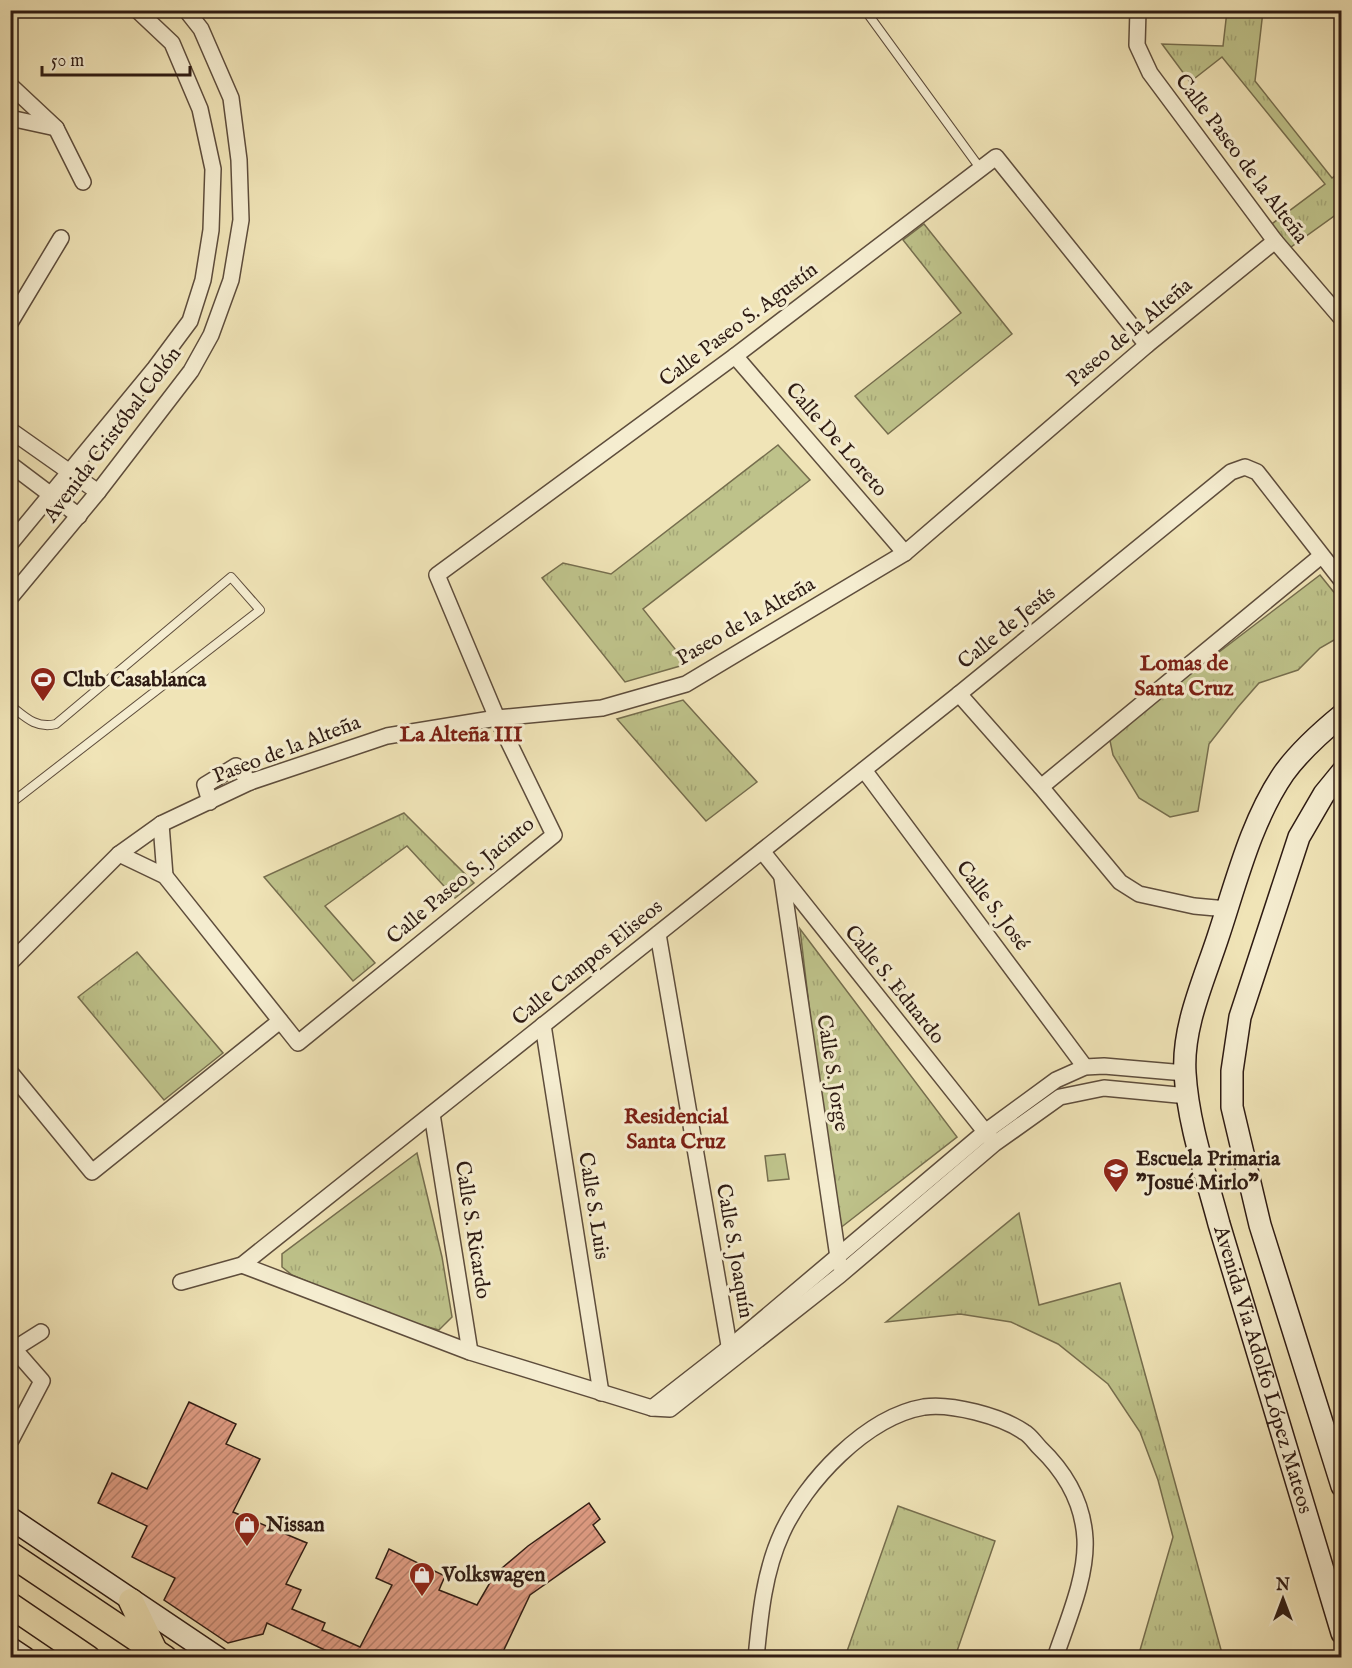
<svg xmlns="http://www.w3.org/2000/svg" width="1352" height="1668" font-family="'IM FELL English',serif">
<defs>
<pattern id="park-tufts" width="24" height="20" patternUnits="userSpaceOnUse" patternTransform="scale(1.5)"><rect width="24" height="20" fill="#bec28a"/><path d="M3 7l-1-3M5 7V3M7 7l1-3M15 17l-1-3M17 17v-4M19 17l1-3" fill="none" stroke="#a4a676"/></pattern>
<pattern id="building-hatch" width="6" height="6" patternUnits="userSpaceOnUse" patternTransform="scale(1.5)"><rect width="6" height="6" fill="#e29e86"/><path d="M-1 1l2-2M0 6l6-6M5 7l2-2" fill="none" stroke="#b8806c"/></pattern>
</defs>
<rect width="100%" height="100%" fill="#f0e4b7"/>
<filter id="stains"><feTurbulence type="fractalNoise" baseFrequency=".00333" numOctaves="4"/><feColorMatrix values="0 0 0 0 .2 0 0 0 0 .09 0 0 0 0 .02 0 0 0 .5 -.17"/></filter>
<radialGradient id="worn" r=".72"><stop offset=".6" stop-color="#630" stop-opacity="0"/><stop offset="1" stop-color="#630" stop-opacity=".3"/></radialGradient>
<!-- grass -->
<polygon fill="#bec28a" stroke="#766e4e" stroke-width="1.5" points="785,1154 789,1179 768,1181 765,1156"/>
<!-- park -->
<g fill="url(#park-tufts)" stroke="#766e4e" stroke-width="1.5">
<polygon points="1227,11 1263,11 1255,81 1332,178 1341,171 1341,211 1284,252 1265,229 1325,184 1222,57 1190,82 1162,44 1223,46"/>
<polygon points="924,224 1012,334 888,434 855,396 961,313 903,240"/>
<polygon points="778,445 810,480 643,609 687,664 625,682 542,578 563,563 611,574"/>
<polygon points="1320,575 1341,601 1341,636 1320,648 1298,670 1259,683 1238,707 1209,744 1198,811 1170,817 1139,798 1113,755 1109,736"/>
<polygon points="683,700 757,782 706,821 617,719"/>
<polygon points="404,813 474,883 455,898 407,846 325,906 375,963 353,981 264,877"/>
<polygon points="800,929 957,1137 839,1229 830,1185"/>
<polygon points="137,952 223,1053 164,1100 78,997"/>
<polygon points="417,1153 442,1257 452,1317 439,1330 395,1318 292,1275 282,1267 282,1254"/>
<polygon points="1019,1213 1039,1305 1120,1283 1223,1657 1138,1657 1173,1537 1158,1480 1140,1432 1108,1384 1058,1344 1011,1322 960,1314 886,1322"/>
<polygon points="898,1506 995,1541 955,1657 845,1657"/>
</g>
<!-- building -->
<polygon fill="url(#building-hatch)" stroke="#2e1b13" stroke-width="1.5" points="189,1402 236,1424 226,1444 260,1459 233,1512 307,1543 286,1584 301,1590 292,1609 325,1623 322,1630 360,1647 392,1585 376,1578 389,1549 445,1576 439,1590 477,1605 495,1574 528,1546 589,1503 600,1519 593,1525 605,1542 530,1595 500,1658 342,1658 267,1623 263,1634 228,1643 164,1600 175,1578 132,1557 147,1526 98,1503 112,1473 147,1489"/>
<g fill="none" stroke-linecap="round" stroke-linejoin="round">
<defs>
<g id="service">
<polyline points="865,10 980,168"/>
<path d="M10,705C25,717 36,729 56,724L231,577L260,610L10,804"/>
</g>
<g id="minor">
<polyline points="1138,10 1137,45 1150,73 1275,241 1342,319"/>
<polyline points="10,85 56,128 83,182"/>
<polyline points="10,118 56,128"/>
<polyline points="10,323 61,238"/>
<polyline points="735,356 905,553"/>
<polyline points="10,430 98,492"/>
<polyline points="10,464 79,516"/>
<polyline points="10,544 155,368 190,321 203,280 211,230 213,169 200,109 172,43 137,10"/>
<polyline points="10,598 98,492 191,371 211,335 231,280 241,220 239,160 231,98 201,29 186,10"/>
<polyline points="959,694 1041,787 1120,882 1139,894 1194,906 1227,909"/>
<polyline points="864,770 1085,1067"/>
<polyline points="1041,787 1321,556"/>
<polyline points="210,802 205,785 236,766 250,782"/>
<polyline points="161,824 165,876"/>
<polyline points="762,851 991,1139"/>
<polyline points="119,854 165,876 298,1043 554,835 497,718 437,575 735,356 996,157 1147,345"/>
<polyline points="782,878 839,1264"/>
<polyline points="658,934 731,1357"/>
<polyline points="10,963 119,854 161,824 250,782 387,736 497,718 602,708 686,684 905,553 1147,345 1275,241"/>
<polyline points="543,1025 601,1393"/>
<polyline points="10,1072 92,1172 280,1021"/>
<polyline points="432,1114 470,1352"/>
<polyline points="242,1265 470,1352 652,1408 670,1409 840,1275 994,1144 1060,1097 1104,1088 1188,1096"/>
<polyline points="181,1282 242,1265 959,694 1231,472 1245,467 1257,472 1342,581"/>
<polyline points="10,1345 14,1349 41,1332"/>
<polyline points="652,1408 729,1348 985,1132 1056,1080 1085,1067 1104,1066 1185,1073"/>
<polyline points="11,1440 42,1381 14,1349"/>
<path d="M756,1658C760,1616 764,1572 782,1533C805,1482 866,1417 924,1407C951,1403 1001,1416 1024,1432C1030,1435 1035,1443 1040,1448C1066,1473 1083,1502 1085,1539C1087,1577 1067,1622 1055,1658"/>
</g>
<g id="secondary">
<path id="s1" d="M1342,715C1320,733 1300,751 1284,773C1251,821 1236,883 1218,937C1204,980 1182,1027 1185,1073C1188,1124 1206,1175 1219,1224L1342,1633"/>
<polyline points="1342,772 1324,794 1299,837 1240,1017 1232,1071 1232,1107 1260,1225 1342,1486"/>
<polyline points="10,1518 218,1658"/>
<polyline points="10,1648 25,1658"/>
</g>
<g id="primary">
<polyline points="10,1554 165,1658"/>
<polyline points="131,1601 155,1651"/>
<polyline points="10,1605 88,1658"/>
</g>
</defs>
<!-- service casing -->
<use href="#service" stroke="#5e4d3c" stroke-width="10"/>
<!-- minor casing -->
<use href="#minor" stroke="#5e4d3c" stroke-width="18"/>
<!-- secondary casing -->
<use href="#secondary" stroke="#2e1b13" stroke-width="24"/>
<!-- primary casing -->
<use href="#primary" stroke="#2e1b13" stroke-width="27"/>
<!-- service -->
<use href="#service" stroke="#f5edd0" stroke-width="8"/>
<!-- minor -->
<use href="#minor" stroke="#f5edd0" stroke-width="15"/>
<!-- secondary -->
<use href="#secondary" stroke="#f5edd0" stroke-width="21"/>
<!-- primary -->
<use href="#primary" stroke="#f0e4b7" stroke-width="24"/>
</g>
<!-- icons -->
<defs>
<symbol id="stadium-pin" viewBox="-11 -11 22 30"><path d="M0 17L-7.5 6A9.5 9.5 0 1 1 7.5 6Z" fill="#8f2418" stroke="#f5edd0"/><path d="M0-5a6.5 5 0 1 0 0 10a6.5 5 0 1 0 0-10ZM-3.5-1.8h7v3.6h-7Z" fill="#fff"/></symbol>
<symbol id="school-pin" viewBox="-11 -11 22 30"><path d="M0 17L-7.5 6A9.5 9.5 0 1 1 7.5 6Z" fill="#8f2418" stroke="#f5edd0"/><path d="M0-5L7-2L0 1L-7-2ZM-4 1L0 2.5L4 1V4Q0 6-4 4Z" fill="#fff"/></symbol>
<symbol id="shop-pin" viewBox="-11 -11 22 30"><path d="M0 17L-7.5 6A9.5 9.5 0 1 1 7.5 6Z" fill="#8f2418" stroke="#f5edd0"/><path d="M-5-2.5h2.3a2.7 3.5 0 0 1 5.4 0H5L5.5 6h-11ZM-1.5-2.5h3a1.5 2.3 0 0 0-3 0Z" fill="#fff"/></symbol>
</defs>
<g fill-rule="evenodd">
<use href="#stadium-pin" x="28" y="665" width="30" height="40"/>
<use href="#school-pin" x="1101" y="1156" width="30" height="40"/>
<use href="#shop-pin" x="232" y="1510" width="30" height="40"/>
<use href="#shop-pin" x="407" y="1560" width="30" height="40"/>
</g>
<g text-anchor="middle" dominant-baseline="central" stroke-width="6" stroke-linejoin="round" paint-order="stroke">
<!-- street labels -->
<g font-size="21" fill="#2e1b13" stroke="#f5edd0">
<text transform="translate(1241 159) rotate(53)">Calle Paseo de la Alteña</text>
<text transform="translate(739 325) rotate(-37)">Calle Paseo S. Agustín</text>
<text transform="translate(1130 333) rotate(-40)">Paseo de la Alteña</text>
<text transform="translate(113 435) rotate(-53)">Avenida Cristóbal Colón</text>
<text transform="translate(836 440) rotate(49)">Calle De Loreto</text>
<text transform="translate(746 622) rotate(-30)">Paseo de la Alteña</text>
<text transform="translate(1007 628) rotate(-39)">Calle de Jesús</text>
<text transform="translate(287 750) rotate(-21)">Paseo de la Alteña</text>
<text transform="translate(461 881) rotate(-40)">Calle Paseo S. Jacinto</text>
<text transform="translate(992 906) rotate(53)">Calle S. José</text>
<text transform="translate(588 963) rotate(-39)">Calle Campos Eliseos</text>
<text transform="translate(894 985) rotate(51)">Calle S. Eduardo</text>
<text transform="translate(832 1073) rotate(81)">Calle S. Jorge</text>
<text transform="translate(593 1206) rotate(81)">Calle S. Luis</text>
<text transform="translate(472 1230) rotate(81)">Calle S. Ricardo</text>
<text transform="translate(734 1251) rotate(80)">Calle S. Joaquín</text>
<text stroke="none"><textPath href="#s1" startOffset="708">Avenida Via Adolfo López Mateos</textPath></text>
</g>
<!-- poi labels -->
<g font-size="21" font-weight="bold" fill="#2e1b13" stroke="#f5edd0" text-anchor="start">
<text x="63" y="680">Club Casablanca</text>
<text x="1136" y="1159">Escuela Primaria<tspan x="1136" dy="24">"Josué Mirlo"</tspan></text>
<text x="266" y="1525">Nissan</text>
<text x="442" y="1575">Volkswagen</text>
</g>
<!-- neighbourhood labels -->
<g font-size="22" font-weight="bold" fill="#7a1f14" stroke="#f5edd0">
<text x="1184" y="664">Lomas de<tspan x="1184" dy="25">Santa Cruz</tspan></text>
<text x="461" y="735">La Alteña III</text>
<text x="676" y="1117">Residencial<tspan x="676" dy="25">Santa Cruz</tspan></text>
</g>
</g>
<!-- margin -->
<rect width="1352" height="1668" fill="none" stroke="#f0e4b7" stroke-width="36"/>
<rect x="12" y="12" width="1328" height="1644" fill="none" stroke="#2e1b13" stroke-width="3"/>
<rect x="18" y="18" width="1316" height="1632" fill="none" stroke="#2e1b13" stroke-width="1.5"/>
<!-- north arrow -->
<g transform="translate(1283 1599)" stroke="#f5edd0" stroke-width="4.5" paint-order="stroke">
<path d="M0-4.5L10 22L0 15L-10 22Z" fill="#2e1b13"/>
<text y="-9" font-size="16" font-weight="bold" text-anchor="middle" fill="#2e1b13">N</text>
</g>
<!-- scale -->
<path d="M42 66v9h148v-9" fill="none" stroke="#2e1b13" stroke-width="3"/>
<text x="51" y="66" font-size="18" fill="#2e1b13" stroke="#f5edd0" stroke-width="4.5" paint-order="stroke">50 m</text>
<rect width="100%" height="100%" filter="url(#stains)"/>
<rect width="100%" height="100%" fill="url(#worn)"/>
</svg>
